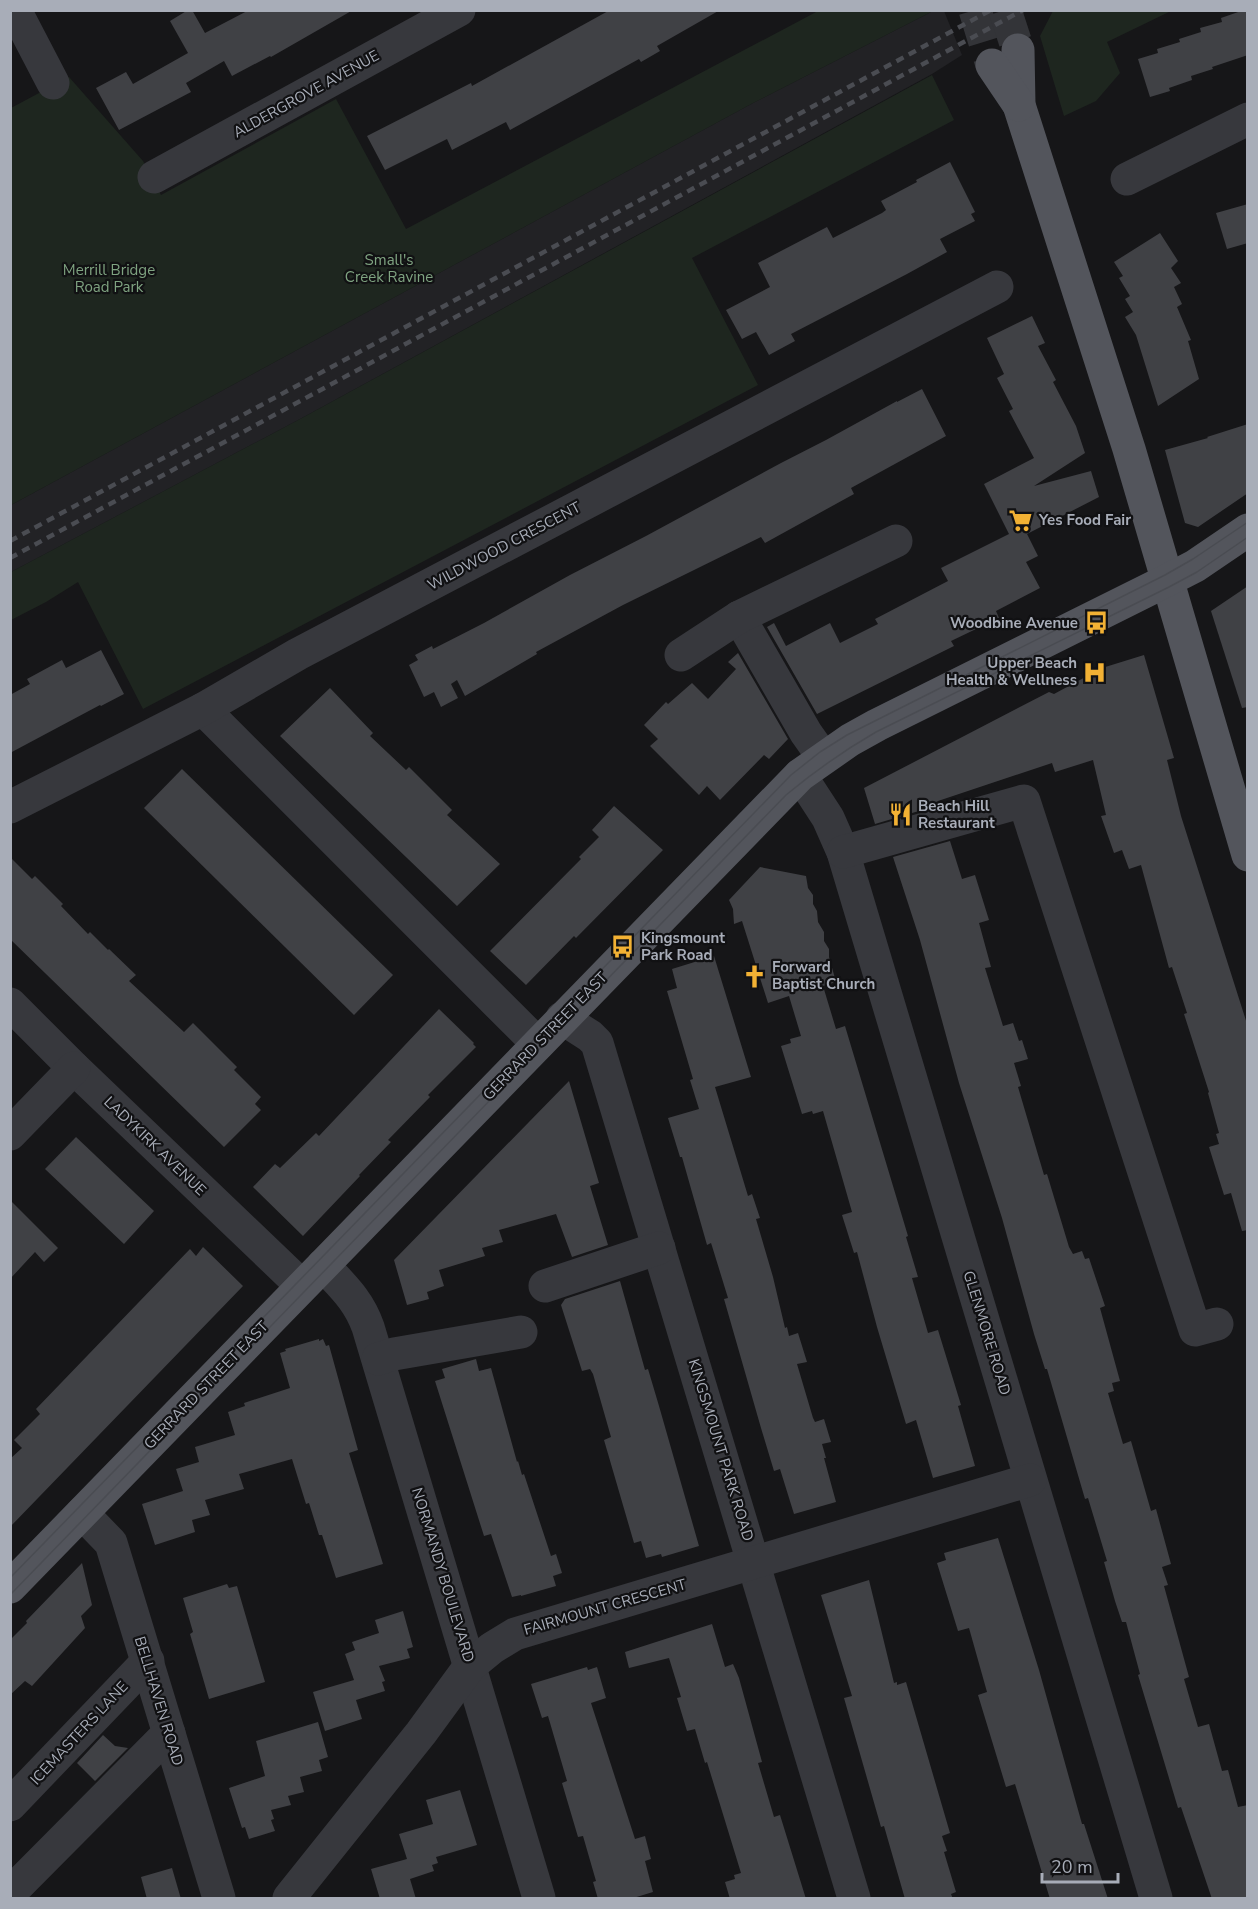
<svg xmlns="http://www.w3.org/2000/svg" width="1258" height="1909" font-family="'Nunito Sans',sans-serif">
<rect width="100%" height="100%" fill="#161618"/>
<!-- built -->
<polygon fill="#222225" points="933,11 944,11 962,55 932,74 302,418 11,572 11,505 753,103"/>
<!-- green -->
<g fill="#1e261f">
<polygon points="818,11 933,11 753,103 11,505 11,108 69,77 143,161 161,195 336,99 406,229"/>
<polygon points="1053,11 1053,10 1171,11 1107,42 1120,73 1096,101 1064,116 1040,36"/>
<polygon points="932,75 954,120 692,258 758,385 143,709 78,582 46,602 11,620 11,572 302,418"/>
</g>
<!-- building -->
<g fill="#404145">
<polygon points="188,10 192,10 205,33 249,10 353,10 271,57 270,56 232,76 224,61 186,83 191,92 119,130 96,88 126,72 133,84 188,53 170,21"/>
<polygon points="610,10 720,10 657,46 660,51 641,62 639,59 510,130 506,122 452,150 447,139 385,170 367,136 471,83 472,86"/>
<polygon points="1244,10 1248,10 1248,55 1212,67 1213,69 1191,76 1192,80 1169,88 1170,91 1150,97 1138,59 1158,53 1157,49 1180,42 1179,39 1201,32 1200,28 1222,22 1221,18"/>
<polygon points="950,162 975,212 971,214 975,221 940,239 947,252 907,274 791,334 795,341 769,355 756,332 742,339 726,310 770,287 758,263 827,227 833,238 882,213 886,210 881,201 917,182 916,180"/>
<polygon points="1248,204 1248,243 1227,249 1216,213"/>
<polygon points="1160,233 1178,261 1171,268 1181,283 1174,287 1182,304 1177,307 1191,340 1188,341 1199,379 1158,406 1136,335 1125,317 1133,312 1125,299 1130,296 1119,278 1123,276 1114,262"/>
<polygon points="1032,316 1045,343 1038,346 1056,380 1053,382 1076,426 1085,453 1034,486 1091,471 1099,497 1027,534 1038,556 1026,562 1040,588 996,611 999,618 951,641 954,646 817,714 767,627 774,623 786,646 830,623 840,643 878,624 875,619 948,581 941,568 1009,534 984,484 1034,458 1009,411 1013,409 997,378 1004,374 987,338"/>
<polygon points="922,389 946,436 851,488 854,494 765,543 761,537 623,605 536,652 537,654 465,696 457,680 451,684 458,698 441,707 434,692 424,697 409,665 418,660 415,655 432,646 433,649 484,623 570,575 646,536 781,463 826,440 897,401 897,402"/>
<polygon points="1248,424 1248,493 1198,527 1185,523 1165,450 1208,438 1207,437"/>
<polygon points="1248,586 1248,707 1242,708 1211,611"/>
<polygon points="101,650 124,694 101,706 100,705 10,753 10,695 30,684 27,679 62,660 66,668"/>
<polygon points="738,653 788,739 769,759 764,755 720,800 707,786 699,795 650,746 658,739 644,725 666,702 668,704 692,683 708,699 736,669 728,662"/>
<polygon points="1144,655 1174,758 1167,760 1181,816 1248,1027 1248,1230 1242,1231 1231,1193 1224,1195 1209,1147 1219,1144 1216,1134 1219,1133 1208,1093 1209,1092 1184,1014 1187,1013 1172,967 1169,968 1141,865 1129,869 1122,850 1114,853 1101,816 1106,815 1093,760 1055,772 1052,763 938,801 939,805 875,824 864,788 1049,692 1054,694 1102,668"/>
<polygon points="330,688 373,733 370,736 406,770 409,767 452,810 447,815 500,864 457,906 280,736"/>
<polygon points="182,769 393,975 354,1015 144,808"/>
<polygon points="614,806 663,850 576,938 574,936 526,985 490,951 581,859 579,857 599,837 592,830"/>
<polygon points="950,841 962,879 975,875 989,920 979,923 991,967 985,968 1003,1026 1013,1023 1019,1041 1022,1040 1028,1059 1014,1063 1021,1086 1018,1087 1044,1175 1047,1174 1069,1247 1073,1254 1082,1251 1085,1259 1089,1258 1105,1306 1100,1308 1120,1381 1112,1383 1114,1391 1108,1393 1123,1444 1131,1441 1151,1511 1156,1509 1171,1564 1162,1567 1168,1585 1164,1586 1189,1677 1184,1679 1198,1727 1209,1724 1222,1771 1228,1770 1238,1807 1248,1805 1248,1899 1212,1899 1181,1807 1178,1808 1138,1675 1140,1674 1126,1622 1122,1622 1115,1601 1104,1562 1107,1561 1088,1498 1085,1499 1047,1369 1045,1369 1034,1334 1002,1218 959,1083 920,940 893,857"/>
<polygon points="10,857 32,879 35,876 63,904 61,906 88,934 90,932 108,950 109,949 136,975 129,981 184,1032 193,1023 237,1067 234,1070 261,1097 255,1104 261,1110 224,1147 10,939"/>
<polygon points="760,867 806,876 808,888 813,895 813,904 817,911 818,922 824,932 824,941 829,949 829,957 836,982 823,986 836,1029 845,1026 908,1236 906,1237 918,1277 912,1278 928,1333 938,1330 961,1405 958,1406 975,1466 933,1478 916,1420 906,1424 877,1327 857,1252 854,1253 842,1215 852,1212 823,1111 813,1114 812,1111 802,1114 781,1046 791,1043 790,1039 801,1036 789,996 768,1003 742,921 734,924 733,909 729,900"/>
<polygon points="714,956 751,1077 715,1087 748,1196 752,1194 760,1218 756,1219 773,1277 785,1328 787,1327 789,1336 798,1333 807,1362 797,1364 813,1418 815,1422 824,1419 831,1442 822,1444 826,1458 824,1458 836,1502 794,1514 780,1469 774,1471 761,1428 724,1299 728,1298 712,1246 711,1243 707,1245 682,1157 680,1157 668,1118 699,1109 690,1080 693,1079 667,991 677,988 672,969"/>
<polygon points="439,1009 474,1043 473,1044 476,1047 428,1095 430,1097 388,1140 391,1142 359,1175 360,1176 303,1236 253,1187 275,1164 280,1168 316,1133 319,1136"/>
<polygon points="569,1081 599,1183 590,1186 608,1245 572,1257 556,1214 499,1230 503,1242 482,1248 485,1256 439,1270 444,1286 427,1292 429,1299 407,1305 394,1260"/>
<polygon points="76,1137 154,1211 124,1244 45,1169"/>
<polygon points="10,1200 58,1248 44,1262 35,1252 10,1279"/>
<polygon points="203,1247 243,1286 10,1527 10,1459 22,1448 14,1440 40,1414 36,1409 190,1249 196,1256"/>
<polygon points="620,1281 645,1370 648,1369 659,1406 699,1546 662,1557 661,1554 646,1558 641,1541 634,1543 604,1440 611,1437 593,1374 590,1369 582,1371 561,1305 565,1299"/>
<polygon points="319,1339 319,1341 323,1339 326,1346 329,1345 358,1450 349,1453 383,1564 336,1578 322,1535 319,1535 309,1503 306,1504 292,1459 239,1474 244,1489 205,1500 210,1515 192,1520 195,1532 155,1545 142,1504 183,1491 176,1469 199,1462 195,1447 235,1435 228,1412 245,1406 244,1403 290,1388 280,1353 286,1351 285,1349"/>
<polygon points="476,1359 479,1371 491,1368 517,1462 518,1461 522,1475 524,1474 551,1556 556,1554 562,1573 553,1576 556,1586 521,1596 521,1595 512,1597 491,1534 484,1536 435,1381 445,1378 442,1369"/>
<polygon points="998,1538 1039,1670 1082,1824 1084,1824 1108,1899 1050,1899 1015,1784 1006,1787 978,1695 987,1692 969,1628 958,1631 937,1563 946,1560 944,1553"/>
<polygon points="82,1563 92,1605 81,1616 85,1628 32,1686 25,1681 10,1695 10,1640 27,1623 26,1621"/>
<polygon points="869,1580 894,1683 897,1682 897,1685 906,1682 950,1833 942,1836 947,1851 944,1852 956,1892 951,1894 953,1899 905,1899 884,1826 881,1827 844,1698 852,1696 821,1595"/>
<polygon points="227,1584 229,1588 237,1586 265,1682 209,1699 190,1634 193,1632 183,1598"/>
<polygon points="403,1611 413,1647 407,1649 410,1658 379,1666 385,1681 382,1682 385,1691 356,1700 362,1719 325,1731 313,1692 354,1680 345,1654 355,1650 352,1642 379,1633 375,1620"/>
<polygon points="712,1624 725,1667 733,1664 739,1678 762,1762 758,1763 774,1817 780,1815 806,1899 730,1899 725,1882 735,1879 734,1875 741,1873 707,1762 705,1763 695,1729 687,1731 677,1698 681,1697 669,1658 629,1668 625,1652"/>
<polygon points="587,1667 588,1670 597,1667 606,1698 591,1703 635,1839 645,1836 651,1859 645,1861 653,1892 630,1899 598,1899 593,1882 596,1881 583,1836 578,1837 562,1783 567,1781 548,1716 542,1718 531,1684"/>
<polygon points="318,1722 328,1757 319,1760 322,1771 300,1777 304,1792 288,1796 291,1805 271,1810 274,1819 271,1820 275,1831 249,1839 245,1827 242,1828 229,1788 265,1776 256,1741"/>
<polygon points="103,1735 115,1746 128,1748 95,1781 77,1763"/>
<polygon points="460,1790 477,1845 436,1857 438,1863 432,1865 434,1871 410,1879 416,1899 380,1899 371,1869 407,1859 399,1834 433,1824 426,1800"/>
<polygon points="172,1868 181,1899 147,1899 141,1877"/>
</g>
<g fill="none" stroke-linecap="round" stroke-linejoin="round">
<!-- major-tunnel -->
<g stroke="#333438" stroke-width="33" stroke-dasharray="33 16" stroke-linecap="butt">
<polyline points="975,10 992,65"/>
<polyline points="1005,10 1018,50"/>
</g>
<!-- minor -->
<g stroke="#37383d" stroke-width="33">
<polyline points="15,10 53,83"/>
<polyline points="154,177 459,10"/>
<polyline points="1127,179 1248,119"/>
<polyline points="739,617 806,733 823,757"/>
<polyline points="681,655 739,617 896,541"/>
<polyline points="203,709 538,1044"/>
<polyline points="800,775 828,818 843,852 1156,1898"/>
<polyline points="10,807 203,709 298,654 997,287"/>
<polyline points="843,852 1024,801 1195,1330 1217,1324"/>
<polyline points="10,1004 74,1068 302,1286"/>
<polyline points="562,1018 590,1036 597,1043 854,1898"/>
<polyline points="10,1134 74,1068"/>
<path d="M323,1265C342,1286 358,1299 368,1327L539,1898"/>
<polyline points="545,1286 659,1248"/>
<polyline points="378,1359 394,1354 521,1332"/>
<polyline points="82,1513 111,1543 219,1898"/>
<polyline points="10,1805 148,1661"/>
<polyline points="10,1893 169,1733"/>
<polyline points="289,1898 421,1733 470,1666 492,1648 515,1634 1030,1480"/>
</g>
<!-- major -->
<g stroke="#53555c" stroke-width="33">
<polyline points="1018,50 1019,105 1129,449 1248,855"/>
<polyline points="992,65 1019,105"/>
<polyline points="10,1587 800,775 850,740 877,725 1166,581 1195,566 1248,530"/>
</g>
<!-- tram -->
<g stroke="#4a4c52" stroke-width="1.5">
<polyline points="10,1578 791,775 820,752 847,735 1165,575 1193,559 1248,522"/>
<path d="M10,1595L786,795C815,771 843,751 876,732L1169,587L1197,572L1248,537"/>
</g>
<!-- rail -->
<g stroke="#4a4c52" stroke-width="4.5" stroke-dasharray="8 6" stroke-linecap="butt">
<polyline points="10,541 991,10"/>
<polyline points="10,558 1023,10"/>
</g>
</g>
<!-- icons -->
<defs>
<symbol id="supermarket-bare" viewBox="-9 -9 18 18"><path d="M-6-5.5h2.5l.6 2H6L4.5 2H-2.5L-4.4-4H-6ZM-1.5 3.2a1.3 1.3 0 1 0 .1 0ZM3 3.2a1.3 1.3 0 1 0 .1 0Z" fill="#f2b134" stroke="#111113" stroke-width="2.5" paint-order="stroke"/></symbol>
<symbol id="bus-bare" viewBox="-9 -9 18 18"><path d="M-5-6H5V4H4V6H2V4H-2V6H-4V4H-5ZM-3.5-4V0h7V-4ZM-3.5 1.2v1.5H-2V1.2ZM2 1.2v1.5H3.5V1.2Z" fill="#f2b134" stroke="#111113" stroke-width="2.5" paint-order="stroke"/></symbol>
<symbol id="hospital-bare" viewBox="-9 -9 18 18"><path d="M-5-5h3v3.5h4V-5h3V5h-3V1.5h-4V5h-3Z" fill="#f2b134" stroke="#111113" stroke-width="2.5" paint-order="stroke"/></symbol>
<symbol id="restaurant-bare" viewBox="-9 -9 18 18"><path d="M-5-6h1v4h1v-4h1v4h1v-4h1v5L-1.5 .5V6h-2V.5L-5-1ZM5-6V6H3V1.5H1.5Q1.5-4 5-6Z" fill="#f2b134" stroke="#111113" stroke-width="2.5" paint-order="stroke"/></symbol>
<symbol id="church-bare" viewBox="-9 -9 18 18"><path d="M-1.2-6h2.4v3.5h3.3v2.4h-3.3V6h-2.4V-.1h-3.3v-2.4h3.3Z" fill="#f2b134" stroke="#111113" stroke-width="2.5" paint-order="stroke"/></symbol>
</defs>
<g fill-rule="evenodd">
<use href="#supermarket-bare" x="1004" y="504" width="33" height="33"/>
<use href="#bus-bare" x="1080" y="606" width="33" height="33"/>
<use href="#hospital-bare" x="1078" y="656" width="33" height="33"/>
<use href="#restaurant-bare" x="884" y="798" width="33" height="33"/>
<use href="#bus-bare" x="606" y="930" width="33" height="33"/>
<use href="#church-bare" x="738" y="960" width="33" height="33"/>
</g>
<g text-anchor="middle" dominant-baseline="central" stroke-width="4.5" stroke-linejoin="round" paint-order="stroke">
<!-- street labels -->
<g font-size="15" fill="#a8adb8" stroke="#111113">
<text transform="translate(306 94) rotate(-29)">ALDERGROVE AVENUE</text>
<text transform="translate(504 546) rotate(-28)">WILDWOOD CRESCENT</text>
<text transform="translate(545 1036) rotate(-46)">GERRARD STREET EAST</text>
<text transform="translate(155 1146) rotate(44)">LADYKIRK AVENUE</text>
<text transform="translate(987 1333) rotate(73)">GLENMORE ROAD</text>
<text transform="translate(206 1385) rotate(-46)">GERRARD STREET EAST</text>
<text transform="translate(721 1450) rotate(73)">KINGSMOUNT PARK ROAD</text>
<text transform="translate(443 1575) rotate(73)">NORMANDY BOULEVARD</text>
<text transform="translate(605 1607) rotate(-16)">FAIRMOUNT CRESCENT</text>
<text transform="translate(159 1701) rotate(73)">BELLHAVEN ROAD</text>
<text transform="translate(79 1733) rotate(-47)">ICEMASTERS LANE</text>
</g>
<!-- park labels -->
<g font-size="15" fill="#7fa381" stroke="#111113">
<text x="389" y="260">Small's<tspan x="389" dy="17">Creek Ravine</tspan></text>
<text x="109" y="270">Merrill Bridge<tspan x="109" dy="17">Road Park</tspan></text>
</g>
<!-- poi labels -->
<g font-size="15" font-weight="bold" fill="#a8adb8" stroke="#111113" text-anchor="start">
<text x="1039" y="520">Yes Food Fair</text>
<text x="1078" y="623" text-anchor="end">Woodbine Avenue</text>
<text x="1077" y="663" text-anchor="end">Upper Beach<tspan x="1077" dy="17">Health &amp; Wellness</tspan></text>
<text x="918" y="806">Beach Hill<tspan x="918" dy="17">Restaurant</tspan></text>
<text x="641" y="938">Kingsmount<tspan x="641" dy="17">Park Road</tspan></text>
<text x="772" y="967">Forward<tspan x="772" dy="17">Baptist Church</tspan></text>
</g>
</g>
<!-- border -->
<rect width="1258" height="1909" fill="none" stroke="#a8adb8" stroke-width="24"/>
<!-- scale -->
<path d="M1042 1873v9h76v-9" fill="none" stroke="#a8adb8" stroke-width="3"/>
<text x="1051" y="1873" font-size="18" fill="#a8adb8" stroke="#111113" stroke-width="4.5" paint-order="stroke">20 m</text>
</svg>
